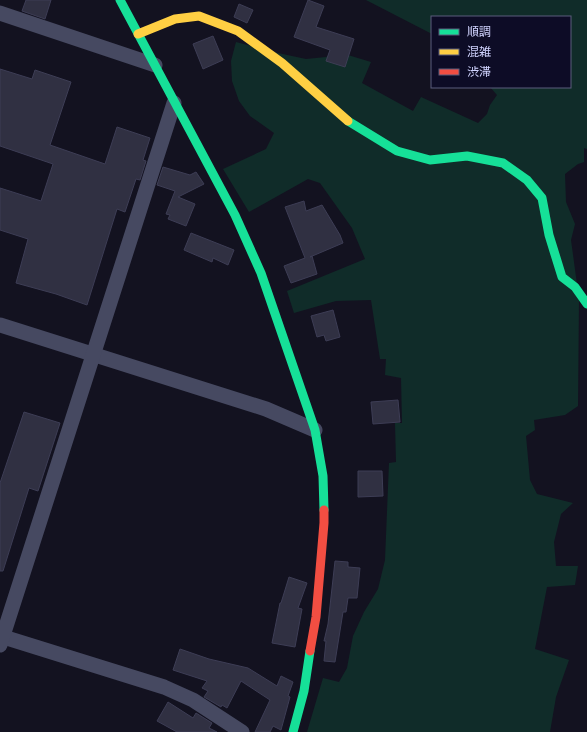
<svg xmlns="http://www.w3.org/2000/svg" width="587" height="732" font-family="'Public Sans','Noto Sans JP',sans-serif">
<rect width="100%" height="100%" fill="#131220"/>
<!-- green -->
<polygon fill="#102c29" points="366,0 587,0 587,149 584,148 584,162 578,164 565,174 566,202 575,224 571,240 579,299 578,406 565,415 534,420 535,430 526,436 530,480 537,494 573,503 561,514 554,542 556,566 578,566 575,585 547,587 535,649 569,660 556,697 550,732 307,732 323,678 339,682 347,668 353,636 364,612 378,589 385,560 389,463 396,462 395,423 402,423 401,378 385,375 386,359 380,359 371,300 336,301 294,313 287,291 365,259 352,228 320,183 308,179 249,212 223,169 266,149 274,133 250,116 239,101 232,81 231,61 236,42 278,53 306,59 326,57 338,52 371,62 362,83 413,111 421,97 478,123 487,114 490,105 497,95 490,87 570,87 570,17 432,17 432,34"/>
<!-- building -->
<g fill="#303042" stroke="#3d3d55">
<polygon points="26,0 51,0 45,19 22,11"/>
<polygon points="308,0 324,6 316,27 354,39 345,67 326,61 330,50 294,37"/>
<polygon points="239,4 253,10 247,23 234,17"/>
<polygon points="213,36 223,60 203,69 193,44"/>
<polygon points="0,69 32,79 35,70 71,82 50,145 105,164 117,127 150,138 143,160 146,161 140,180 136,179 125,212 117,209 87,305 56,294 16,283 28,239 0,230 0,188 41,201 53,164 0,146"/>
<polygon points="163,167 190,175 196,172 204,184 178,197 195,204 186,226 168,219 170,215 166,214 175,191 157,185"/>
<polygon points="304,201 306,211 322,205 340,235 343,243 310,257 312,256 317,274 291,283 284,266 305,258 285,207"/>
<polygon points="191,233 234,250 228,265 213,258 212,262 184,250"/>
<polygon points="333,310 340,337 326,341 324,335 317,337 311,316"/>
<polygon points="398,400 400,422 373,424 371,402"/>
<polygon points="24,412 60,423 38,491 29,488 3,571 0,571 0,483"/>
<polygon points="358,471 382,471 383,496 358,497"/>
<polygon points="335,561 348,562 348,567 360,568 357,598 348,598 346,612 343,612 335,662 324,661 326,641 324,641 328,624"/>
<polygon points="289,577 307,583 298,608 302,609 295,647 272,643 280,603 281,603"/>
<polygon points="180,649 209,659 248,668 277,686 281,676 293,682 288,696 290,697 281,730 273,726 270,732 255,732 270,700 241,681 227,708 222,705 221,707 204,697 208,691 202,688 207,681 173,670"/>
<polygon points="168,702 193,718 196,713 212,723 209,728 217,732 177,732 157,721"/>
</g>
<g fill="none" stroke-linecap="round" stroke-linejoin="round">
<!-- street -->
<g stroke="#464961" stroke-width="15">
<polyline points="0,13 155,65"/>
<polyline points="0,325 266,409 315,430"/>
<polyline points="0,636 164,687 193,700 242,732"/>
<polyline points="0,645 174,103"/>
</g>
<!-- fast -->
<g stroke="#16e098" stroke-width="9">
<polyline points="120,0 235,215 261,273 315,430 323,476 324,510"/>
<polyline points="348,121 397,151 430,160 467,156 503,163 527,180 542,198 549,235 562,277 575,287 587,304"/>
<polyline points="293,732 304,691 310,651"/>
</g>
<!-- slow -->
<polyline stroke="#ffcf43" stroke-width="9" points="138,34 175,19 199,16 238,31 282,63 348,121"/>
<!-- jam -->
<polyline stroke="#f24e42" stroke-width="9" points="310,651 316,617 324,523 324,510"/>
</g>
<!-- legend -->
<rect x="431" y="16" width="140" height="72" fill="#0d0c26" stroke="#5b5c7d"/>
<rect x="439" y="29" width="20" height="6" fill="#16e098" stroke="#5b5c7d"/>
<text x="467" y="36" font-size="12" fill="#d1d4ff">順調</text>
<rect x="439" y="49" width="20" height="6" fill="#ffcf43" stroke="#5b5c7d"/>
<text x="467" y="56" font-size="12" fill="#d1d4ff">混雑</text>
<rect x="439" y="69" width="20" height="6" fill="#f24e42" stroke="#5b5c7d"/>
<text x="467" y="76" font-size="12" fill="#d1d4ff">渋滞</text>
</svg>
